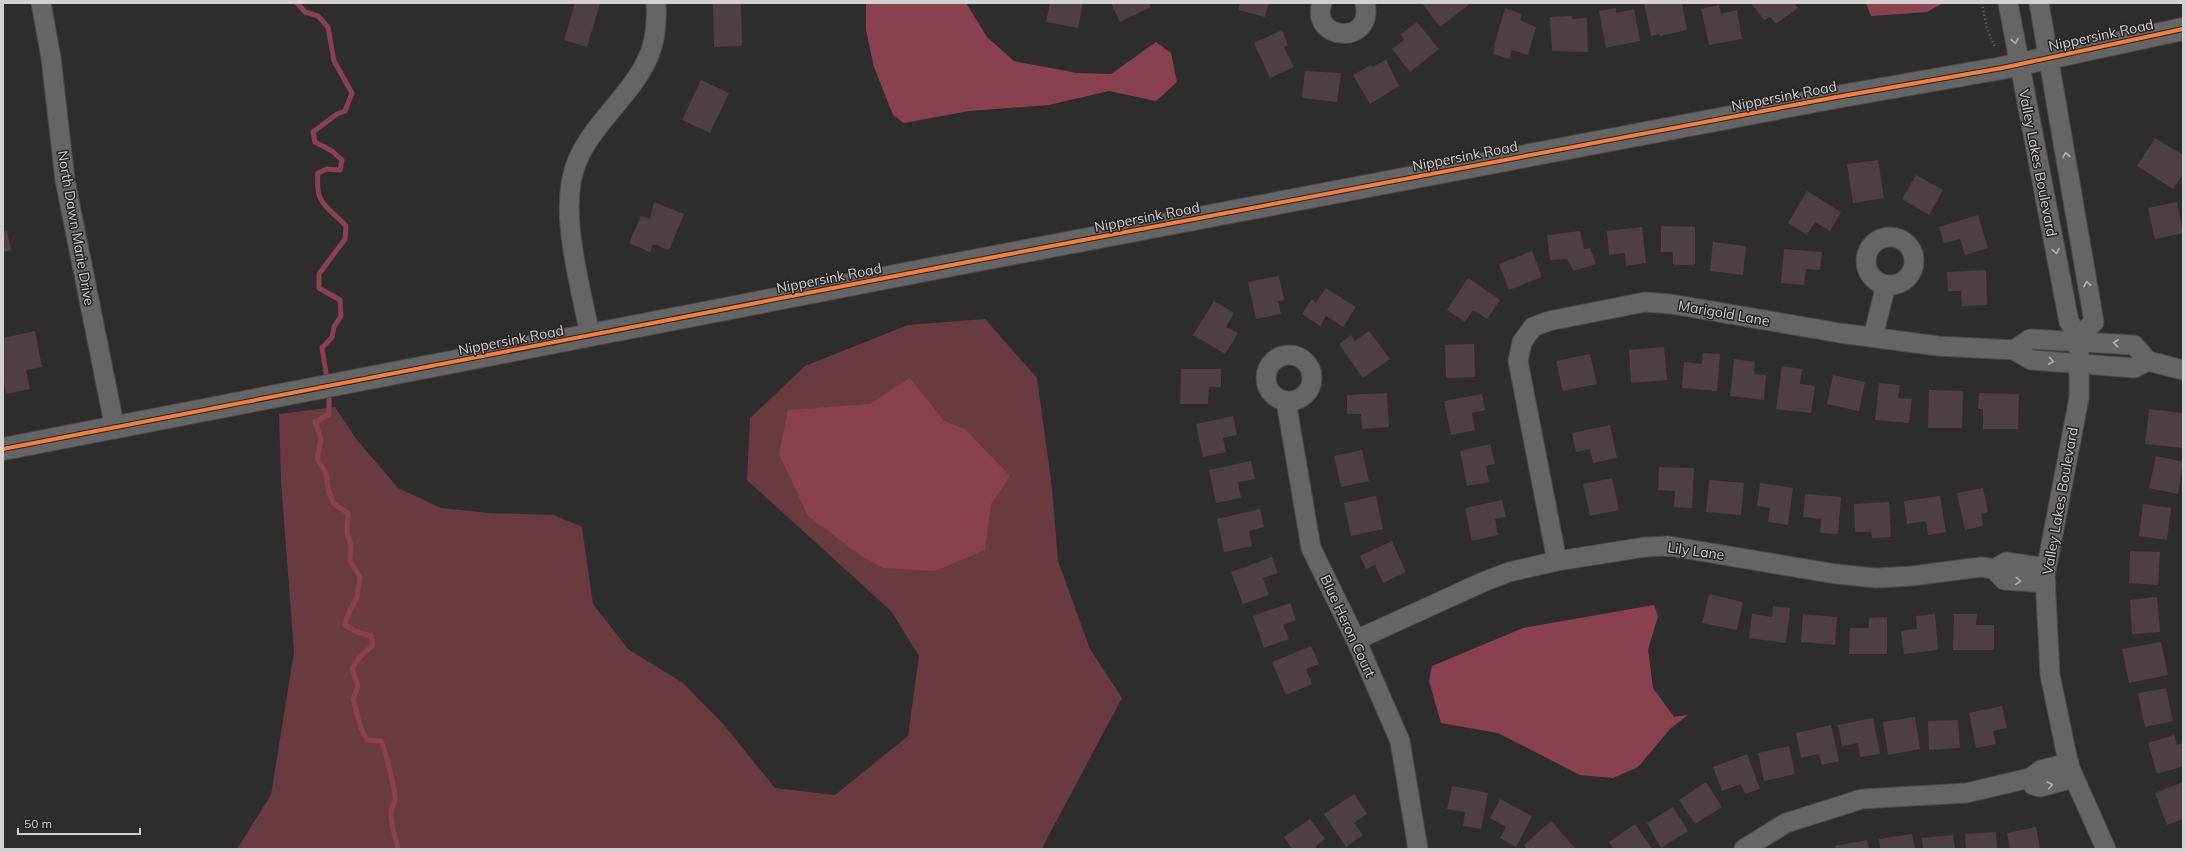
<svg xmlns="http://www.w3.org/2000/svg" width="2186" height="852" font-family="Mulish,sans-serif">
<rect width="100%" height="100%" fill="#2f2c2d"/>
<!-- green -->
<polygon fill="#6a3a43" points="985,319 1037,378 1052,488 1058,561 1090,649 1122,698 1043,846 1043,849 237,849 271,795 294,652 281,481 279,414 335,407 357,440 398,488 441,508 488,513 554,515 582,527 593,604 628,649 683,683 724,725 775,788 835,795 908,736 919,656 891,611 747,480 750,418 805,366 908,325"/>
<!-- water -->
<g fill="#894050">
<polygon points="866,3 966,3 987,37 1014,61 1077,73 1111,74 1156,42 1171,53 1177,82 1156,101 1109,91 1049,105 969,111 904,123 893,115 874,67 866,30"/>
<polygon points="1866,3 1943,3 1927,12 1871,16"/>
<polygon points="910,378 944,421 965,429 1010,476 991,504 985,550 935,571 883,568 860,555 808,516 779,454 788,410 870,404"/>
<polygon points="1654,605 1658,616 1648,650 1653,688 1674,717 1688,715 1671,728 1638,767 1613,778 1580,775 1498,733 1441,723 1429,681 1432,666 1523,628"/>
</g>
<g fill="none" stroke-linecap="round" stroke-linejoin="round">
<!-- stream -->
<g stroke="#894050" stroke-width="5">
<path d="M297,3L305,12L318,16L328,27L334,61L352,93L345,111L337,114L313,132L315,142L332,151L342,160L340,170L327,169L318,173C315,206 327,205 346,226L345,239L319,274V288L340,300L341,316L334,327L332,337L322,348L326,373"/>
<path d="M329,398V414L315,422L321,439L317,459L326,473L328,489L334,504L348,513L347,533L351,545L350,561L360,577L357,597L347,617L345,625L355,631L371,636L373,645L359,658L352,669L358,686L353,699L361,728L367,740L381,741C385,749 396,792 395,801C394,805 391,808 391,812C390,823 396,838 398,849"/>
</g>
</g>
<!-- building -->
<g fill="#4e3f42">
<polygon points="575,3 600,3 587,47 564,40"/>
<polygon points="741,3 742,46 714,47 713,4"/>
<polygon points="1050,3 1083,3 1078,28 1046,22"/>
<polygon points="1111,3 1149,3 1151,7 1120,22"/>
<polygon points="1240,3 1269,3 1265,17 1238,10"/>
<polygon points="1422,3 1471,3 1440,27"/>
<polygon points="1644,3 1682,3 1687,30 1660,36 1659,34 1651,36"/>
<polygon points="1751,3 1794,3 1798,8 1776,24 1770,17 1764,20"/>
<polygon points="1719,5 1721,14 1737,10 1742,39 1709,45 1701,9"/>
<polygon points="1505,8 1522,14 1520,20 1536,27 1528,55 1512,50 1509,59 1493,54 1495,46 1494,46"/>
<polygon points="1616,8 1616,13 1634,9 1640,41 1606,48 1599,11"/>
<polygon points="1572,16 1572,19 1587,18 1588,52 1552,51 1550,17"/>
<polygon points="1417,22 1439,49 1410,72 1392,49 1404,40 1401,34"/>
<polygon points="1282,30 1288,45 1284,47 1294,67 1270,78 1254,43"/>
<polygon points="1386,60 1399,86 1370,104 1353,75 1371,65 1372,67"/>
<polygon points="1305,71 1341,73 1337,102 1302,98"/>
<polygon points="701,80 729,93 710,133 682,120"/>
<polygon points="2155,138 2183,155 2183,174 2173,189 2137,166"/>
<polygon points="1878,160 1884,198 1853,203 1847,164"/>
<polygon points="1916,175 1943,190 1929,215 1902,199"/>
<polygon points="1807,191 1841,212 1830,231 1815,222 1807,235 1788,223"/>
<polygon points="654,202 684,214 669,250 653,244 650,252 629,243 641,216 650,219"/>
<polygon points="2177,202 2183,233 2155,239 2148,208"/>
<polygon points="1978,215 1988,248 1965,255 1960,239 1944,243 1939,227"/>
<polygon points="1661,226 1695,227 1695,265 1673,265 1673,252 1661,252"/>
<polygon points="1642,227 1646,263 1626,266 1625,253 1609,255 1607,231"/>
<polygon points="7,231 11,250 3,252 3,232"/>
<polygon points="1580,231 1584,249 1590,248 1596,264 1574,271 1567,259 1550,260 1547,235"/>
<polygon points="1713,242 1746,246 1743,275 1710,271"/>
<polygon points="1784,249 1822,252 1820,270 1806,269 1804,285 1781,283"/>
<polygon points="1532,251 1542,277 1509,290 1499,264"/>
<polygon points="1986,270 1987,305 1962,306 1961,291 1948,291 1947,272"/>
<polygon points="1279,276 1284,300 1278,301 1281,314 1256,319 1248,282"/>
<polygon points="1468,278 1500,300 1487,319 1473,310 1465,322 1447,310"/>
<polygon points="1326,288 1356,307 1343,327 1326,316 1320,326 1302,314 1312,299 1316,303"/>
<polygon points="1214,301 1234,313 1226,327 1238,333 1225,354 1193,335"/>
<polygon points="35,331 42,367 26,370 30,389 6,394 3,378 3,338"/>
<polygon points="1369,331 1390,359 1363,378 1339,344 1351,335 1355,341"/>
<polygon points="1474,344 1475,377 1446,378 1445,345"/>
<polygon points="1664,347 1667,380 1631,383 1629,350"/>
<polygon points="1703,353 1720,354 1717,391 1682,388 1684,362 1702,364"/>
<polygon points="1590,354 1597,384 1563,391 1556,361"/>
<polygon points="1734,359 1755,362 1754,374 1766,375 1764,400 1730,396"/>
<polygon points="1782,366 1802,369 1800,384 1815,386 1811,413 1776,409"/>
<polygon points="1181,369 1221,369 1221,387 1209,387 1208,404 1180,404"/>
<polygon points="1833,375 1865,382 1859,411 1827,404"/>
<polygon points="1879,383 1900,385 1898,398 1912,399 1909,423 1875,420"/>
<polygon points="1929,390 1963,391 1962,428 1928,428"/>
<polygon points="1387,393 1389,427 1362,429 1361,414 1347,414 1347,395"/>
<polygon points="1979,393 2019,394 2018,429 1983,429 1983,409 1978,409"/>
<polygon points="1482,394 1485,410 1472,413 1475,430 1451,435 1444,401"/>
<polygon points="2149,409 2183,413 2183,448 2145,444"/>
<polygon points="1233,416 1237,435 1223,438 1226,452 1203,457 1196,424"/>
<polygon points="1610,425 1617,458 1593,463 1590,449 1576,452 1572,433"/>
<polygon points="1490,444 1495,464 1486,466 1489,482 1467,486 1460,451"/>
<polygon points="1362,450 1369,481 1341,487 1334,456"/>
<polygon points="2156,456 2183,462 2178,494 2149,488"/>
<polygon points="1251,461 1255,479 1238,482 1241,498 1216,503 1209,470"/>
<polygon points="1659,467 1694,468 1692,508 1674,507 1675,491 1658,490"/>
<polygon points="1612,478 1619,510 1590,516 1583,484"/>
<polygon points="1709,480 1744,483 1741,515 1706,512"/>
<polygon points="1760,483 1793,488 1788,525 1768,522 1770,508 1757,506"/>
<polygon points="1983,488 1988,512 1981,514 1983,526 1965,530 1957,493"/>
<polygon points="1805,494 1841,497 1838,534 1820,533 1821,519 1803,517"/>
<polygon points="1376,496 1383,529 1351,536 1344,503"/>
<polygon points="1940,496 1946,532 1928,535 1926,521 1907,524 1904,501"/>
<polygon points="1502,500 1506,517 1495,519 1498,535 1472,541 1465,508"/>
<polygon points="1889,502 1891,537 1872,538 1871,532 1855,532 1854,504"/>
<polygon points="2143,504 2171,508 2167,540 2139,536"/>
<polygon points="1260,509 1264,527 1249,531 1252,546 1224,552 1217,519"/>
<polygon points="1392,541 1406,572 1383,583 1375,565 1366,569 1360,556"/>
<polygon points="2130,551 2160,552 2158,585 2129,583"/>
<polygon points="1272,557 1278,573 1263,578 1269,595 1243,604 1231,572"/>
<polygon points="1709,594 1743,602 1737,630 1702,623"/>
<polygon points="2157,597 2160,632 2132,634 2130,600"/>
<polygon points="1290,603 1296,620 1283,625 1289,639 1264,648 1253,616"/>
<polygon points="1773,606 1790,608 1786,643 1749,638 1752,614 1772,617"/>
<polygon points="1803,614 1837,617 1835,645 1801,642"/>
<polygon points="1935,614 1938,650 1904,654 1901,631 1917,629 1916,616"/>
<polygon points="1954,614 1977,614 1976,625 1994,625 1994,650 1953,650"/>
<polygon points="1887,617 1887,654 1849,654 1850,628 1869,628 1869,618"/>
<polygon points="2161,642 2168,675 2129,683 2122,649"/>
<polygon points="1311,646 1319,664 1306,669 1312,684 1286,695 1272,662"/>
<polygon points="2166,688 2173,721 2145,727 2138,693"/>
<polygon points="2002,706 2007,728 1993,731 1996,744 1976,748 1969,713"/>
<polygon points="1915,717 1920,749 1888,755 1883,722"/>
<polygon points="1873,718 1880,754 1860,757 1858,743 1842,746 1838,725"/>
<polygon points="1958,720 1960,748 1929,750 1928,721"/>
<polygon points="1831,725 1839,761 1822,765 1819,754 1801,758 1796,733"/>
<polygon points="2174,735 2177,745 2183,743 2183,766 2157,774 2148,743"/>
<polygon points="1789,746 1795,774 1764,781 1758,753"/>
<polygon points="1747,754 1760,789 1745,794 1741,784 1722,791 1713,767"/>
<polygon points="1706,782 1722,807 1695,824 1679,800"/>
<polygon points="2183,782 2183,819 2167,825 2155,793"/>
<polygon points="1452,786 1488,793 1481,829 1463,826 1465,812 1447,809"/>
<polygon points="1354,794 1367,814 1354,823 1363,835 1346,847 1324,814"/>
<polygon points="1500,799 1532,816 1516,847 1500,838 1506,827 1490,818"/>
<polygon points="1673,807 1688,831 1661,848 1647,823"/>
<polygon points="1310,819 1325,839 1316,846 1318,849 1292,849 1284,837"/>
<polygon points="1551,821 1575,848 1527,849 1524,845"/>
<polygon points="1635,824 1652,849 1614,849 1609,842"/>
<polygon points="2036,827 2040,849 2010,849 2007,833"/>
<polygon points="1996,832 1997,849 1966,849 1965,834"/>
<polygon points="1912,834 1915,849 1880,849 1879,839"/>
<polygon points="1953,835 1955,849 1923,849 1922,838"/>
<polygon points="1867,840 1869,849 1836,849 1835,846"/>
</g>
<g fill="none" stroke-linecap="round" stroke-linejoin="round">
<defs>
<g id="minor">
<polyline points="41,3 51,58 65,180 115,429"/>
<path d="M1322,3C1309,41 1375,46 1365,3"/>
<polyline points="2008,3 2069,322 2079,336"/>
<polyline points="2039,3 2094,322 2079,336"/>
<circle cx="1890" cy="261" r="24"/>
<path d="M590,336C581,286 556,207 578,159C594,123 628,98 646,62C655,45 657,22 656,3"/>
<polyline points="2079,336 2079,398 2045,576 2050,675 2069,766 2106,849"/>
<polyline points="1873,337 1886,285"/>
<polyline points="2014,350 2031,360 2134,368 2148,361"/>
<circle cx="1289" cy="378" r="23"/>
<polyline points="2148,361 2183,370"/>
<polyline points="1286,401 1311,548 1356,640 1400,741 1418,849"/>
<polyline points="1557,561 1518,361 1522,342 1533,327 1549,321 1645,302 1671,304 1840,333 1938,346 2014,350 2030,339 2134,345 2148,361"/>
<polyline points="1994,569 2006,562 2046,568"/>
<polyline points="1356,640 1483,582 1509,572 1557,561 1645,547 1669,546 1836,574 1876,578 1912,576 1981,567 1994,569 2004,580 2046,583"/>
<polyline points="2030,778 2033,785 2040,787 2074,778"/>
<polyline points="1744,849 1786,823 1862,799 1966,793 2030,778 2041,770 2069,763"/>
</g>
<polyline id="tertiary" points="3,449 957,264 1831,98 2002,68 2183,29"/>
</defs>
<!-- minor casing -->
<use href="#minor" stroke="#4d494a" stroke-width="21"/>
<!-- tertiary casing -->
<use href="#tertiary" stroke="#4d494a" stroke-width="24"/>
<!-- path -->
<polyline stroke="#696868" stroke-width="2.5" stroke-dasharray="1 3" stroke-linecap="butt" points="1982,3 1987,29 1995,47"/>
<!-- minor -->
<use href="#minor" stroke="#676465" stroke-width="19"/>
<!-- tertiary -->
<use href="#tertiary" stroke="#676465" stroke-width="22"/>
<defs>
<polyline id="cycleway" points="3,449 957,264 1831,98 2002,68 2183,29"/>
</defs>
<!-- cycleway casing -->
<use href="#cycleway" stroke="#272122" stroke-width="6"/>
<!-- cycleway -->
<use href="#cycleway" stroke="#f27e40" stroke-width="4"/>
</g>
<!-- one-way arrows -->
<defs><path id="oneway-chevron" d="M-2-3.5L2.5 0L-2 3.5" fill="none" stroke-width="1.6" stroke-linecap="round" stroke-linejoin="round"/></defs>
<g stroke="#b3b0b1">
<use href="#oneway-chevron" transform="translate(2015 41) rotate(80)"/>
<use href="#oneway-chevron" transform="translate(2066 155) rotate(-100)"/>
<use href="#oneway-chevron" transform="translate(2056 251) rotate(79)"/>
<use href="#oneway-chevron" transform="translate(2087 284) rotate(-100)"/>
<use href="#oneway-chevron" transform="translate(2116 343) rotate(-174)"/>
<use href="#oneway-chevron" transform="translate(2051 361) rotate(5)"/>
<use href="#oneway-chevron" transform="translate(2018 581) rotate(4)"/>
<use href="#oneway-chevron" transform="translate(2050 785) rotate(-11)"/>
</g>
<g text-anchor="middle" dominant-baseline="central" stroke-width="3" stroke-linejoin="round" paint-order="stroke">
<!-- street labels -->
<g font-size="14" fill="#d4d0d1" stroke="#272122">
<text transform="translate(2101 35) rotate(-12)">Nippersink Road</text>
<text transform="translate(1784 96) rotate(-11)">Nippersink Road</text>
<text transform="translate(1465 156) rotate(-11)">Nippersink Road</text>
<text transform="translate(2038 163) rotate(79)">Valley Lakes Boulevard</text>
<text transform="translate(1147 217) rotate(-11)">Nippersink Road</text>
<text transform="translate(76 228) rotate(80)">North Dawn Marie Drive</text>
<text transform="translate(829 278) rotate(-11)">Nippersink Road</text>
<text transform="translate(1724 313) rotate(10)">Marigold Lane</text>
<text transform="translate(511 340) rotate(-11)">Nippersink Road</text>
<text transform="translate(2060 501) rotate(-80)">Valley Lakes Boulevard</text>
<text transform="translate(1696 551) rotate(8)">Lily Lane</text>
<text transform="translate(1348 626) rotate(65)">Blue Heron Court</text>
</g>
</g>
<!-- border -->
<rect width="2186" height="852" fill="none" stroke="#d4d0d1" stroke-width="8"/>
<!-- scale -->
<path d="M18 828v6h122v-6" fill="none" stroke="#d4d0d1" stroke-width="2"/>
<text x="24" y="828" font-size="12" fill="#d4d0d1" stroke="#272122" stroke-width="3" paint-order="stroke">50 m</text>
</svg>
